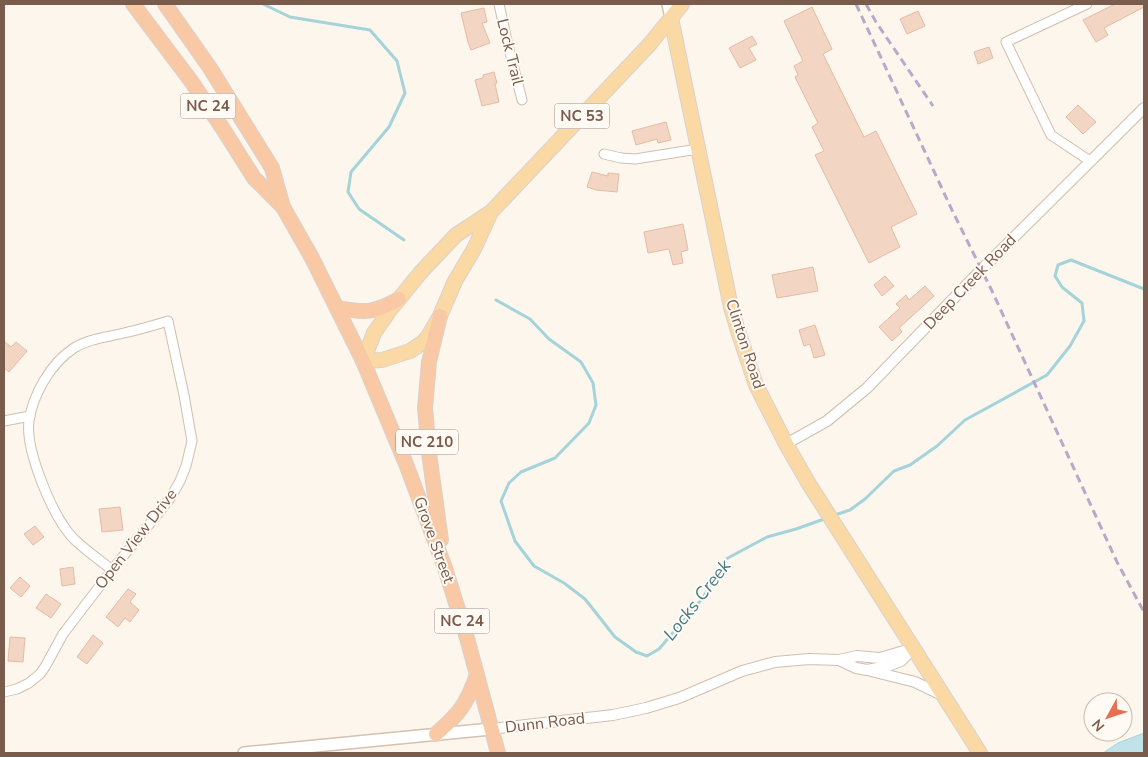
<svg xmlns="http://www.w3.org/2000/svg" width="1148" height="757" font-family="'Nunito Sans',sans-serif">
<rect width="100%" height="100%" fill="#fdf6ec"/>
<!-- water -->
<polygon fill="#bfe3e8" stroke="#a5d3da" points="1144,733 1144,753 1103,753 1118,743"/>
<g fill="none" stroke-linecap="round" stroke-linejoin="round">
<!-- stream -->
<g stroke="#a5d3da" stroke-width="3">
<polyline points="263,4 290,17 370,30 397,61 405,93 389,127 351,172 348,192 359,209 404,240"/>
<polyline points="496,300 530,319 549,339 581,362 593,383 596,405 589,423 555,458 521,472 509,483 501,501 515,541 534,566 564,583 585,599 615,637 636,652 647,656 659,649 702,599 726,559 767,537 796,529 827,518"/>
<polyline points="835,515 850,510 865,499 894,471 910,465 937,446 965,420 1047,375 1070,346 1084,321 1082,303 1062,287 1055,276 1058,265 1071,260 1144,289"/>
</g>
</g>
<!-- building -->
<g fill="#f3d5c3" stroke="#e6bba3">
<polygon points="1115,4 1144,4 1144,7 1104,28 1108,35 1096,42 1083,20"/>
<polygon points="812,7 832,49 823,54 864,137 876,131 917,214 891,227 900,247 869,263 815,155 824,151 812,127 818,123 795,77 798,75 794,66 803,61 784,21"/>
<polygon points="484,8 487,22 482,23 490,43 471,50 468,42 461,13"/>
<polygon points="918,11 925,26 907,34 900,19"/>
<polygon points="752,36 757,44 749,48 756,60 740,68 729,48"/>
<polygon points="989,47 993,58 978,64 974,52"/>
<polygon points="494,72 497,83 495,84 499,102 482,106 475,80 483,78 483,75"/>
<polygon points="1078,105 1096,122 1083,134 1066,117"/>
<polygon points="666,122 671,140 658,143 657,139 636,145 632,131"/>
<polygon points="592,172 608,176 608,173 619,174 617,192 596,190 587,187"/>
<polygon points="683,224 688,250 681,252 683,263 673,265 669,249 648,253 644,232"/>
<polygon points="813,267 818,291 777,298 772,275"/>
<polygon points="885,276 894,286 882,296 874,285"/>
<polygon points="925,286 934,296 899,328 902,332 892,341 879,327 900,308 896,304 906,295 909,300"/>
<polygon points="815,325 825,355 814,358 810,344 804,346 799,330"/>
<polygon points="4,341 11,347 16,342 27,351 9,372 4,368"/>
<polygon points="120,507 123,530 102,532 99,509"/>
<polygon points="35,526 44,537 33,545 24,534"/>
<polygon points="73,567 75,584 62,586 60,569"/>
<polygon points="20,577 30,586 21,597 10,588"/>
<polygon points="128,589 136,594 130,602 139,610 130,622 125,618 118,627 106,617"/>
<polygon points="46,594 61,604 51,618 36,608"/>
<polygon points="93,635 103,643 87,664 77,657"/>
<polygon points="10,637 25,638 23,662 8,661"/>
</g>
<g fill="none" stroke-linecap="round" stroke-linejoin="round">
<defs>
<g id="minor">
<polyline points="499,4 507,41 522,100"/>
<polyline points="1087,4 1006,42 1051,135 1090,161"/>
<polyline points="604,154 621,158 635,159 698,149"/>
<polyline points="4,421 30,416"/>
<path d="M4,692L17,689L29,683L40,674L45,667L63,634L112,570L160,511L171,497L180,481L186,466L192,441L184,395L168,321C155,325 142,329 128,332C110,337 90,338 74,348C51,363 33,394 29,421C25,450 53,518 74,539C85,550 100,560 112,570"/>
</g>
<g id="tertiary">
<polyline points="786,444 827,421 867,388 981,270 1144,108"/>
<polyline points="839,660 856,668 867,670 888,666 901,661 914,648"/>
<polyline points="871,671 915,682 942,695"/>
<polyline points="491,729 613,715 646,708 679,698 742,671 775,662 809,659 839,660 857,656 880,658 914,648"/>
</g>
<g id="secondary">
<polyline points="668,4 671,18"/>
<polyline points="244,753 491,729"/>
</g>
<g id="primary">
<polyline points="671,18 731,307 738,331 756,385 786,444 809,484 980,753"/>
<polyline points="491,212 474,249 455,281 440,316 427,338 422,343 410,351 382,360 363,361 374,333 390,310 421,272 456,235 491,212 649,45 671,18 682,4"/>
</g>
<g id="trunk">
<polyline points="133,4 191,81 223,129 254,178 282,206"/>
<polyline points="165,4 210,68 272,168 283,207 312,258 363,361 406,464 445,568 467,638 498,753"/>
<path d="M338,308C365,313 375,313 399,299"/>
<polyline points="440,316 429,362 425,408 429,453 441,540"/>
<path d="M436,734C460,713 466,705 477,675"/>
</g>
</defs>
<!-- minor casing -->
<use href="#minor" stroke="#d1beb0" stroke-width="11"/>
<!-- tertiary casing -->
<use href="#tertiary" stroke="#d1beb0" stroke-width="12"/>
<!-- secondary casing -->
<use href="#secondary" stroke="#d6c0b0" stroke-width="14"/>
<!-- primary casing -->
<use href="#primary" stroke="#dad1cd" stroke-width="16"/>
<!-- trunk casing -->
<use href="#trunk" stroke="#dad1cd" stroke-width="16"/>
<!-- minor -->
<use href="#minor" stroke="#fff" stroke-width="9"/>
<!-- tertiary -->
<use href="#tertiary" stroke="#fff" stroke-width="10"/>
<!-- secondary -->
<use href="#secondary" stroke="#fff" stroke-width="11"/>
<!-- primary -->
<use href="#primary" stroke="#fbd9a5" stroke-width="14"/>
<!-- trunk -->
<use href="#trunk" stroke="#f9c8a4" stroke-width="14"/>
<!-- rail -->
<g stroke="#b9a8c9" stroke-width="3" stroke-dasharray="8 5" stroke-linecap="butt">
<polyline points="856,4 952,210 992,291 1117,562 1144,612"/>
<polyline points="866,4 876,22 933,106"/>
</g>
</g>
<g text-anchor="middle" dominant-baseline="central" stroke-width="4" stroke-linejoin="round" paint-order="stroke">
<!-- shield labels -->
<g fill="#fffaf3" stroke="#a28b7f" stroke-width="1">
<rect x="180.5" y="93.5" width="55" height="25" rx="4"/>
<rect x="554.5" y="103.5" width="55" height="25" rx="4"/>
<rect x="396" y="429.5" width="62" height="25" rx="4"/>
<rect x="434.5" y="608.5" width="55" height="25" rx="4"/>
</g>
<g font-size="15" font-weight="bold" fill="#7a5c4d">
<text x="208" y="106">NC 24</text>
<text x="582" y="116">NC 53</text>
<text x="427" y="442">NC 210</text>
<text x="462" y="621">NC 24</text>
</g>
<!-- street labels -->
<g font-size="16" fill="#7a5c4d" stroke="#fffaf3">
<text transform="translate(510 52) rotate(76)">Lock Trail</text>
<text transform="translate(970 282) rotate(-46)">Deep Creek Road</text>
<text transform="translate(745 344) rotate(72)">Clinton Road</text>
<text transform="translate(136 539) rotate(-52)">Open View Drive</text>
<text transform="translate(434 540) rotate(70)">Grove Street</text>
<text transform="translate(545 723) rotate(-7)">Dunn Road</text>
</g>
<!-- water labels -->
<g font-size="18" font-style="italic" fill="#437c86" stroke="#fffaf3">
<text transform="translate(697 600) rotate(-52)">Locks Creek</text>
</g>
</g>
<!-- border -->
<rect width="1148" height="757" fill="none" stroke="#7a5c4d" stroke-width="10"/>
<!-- north arrow -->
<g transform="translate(1108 717) rotate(230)"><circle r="24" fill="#fffaf3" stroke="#cabbb1"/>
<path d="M0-4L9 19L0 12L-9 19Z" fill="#e76f51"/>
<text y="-8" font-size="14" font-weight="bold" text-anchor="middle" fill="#7a5c4d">N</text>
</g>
</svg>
